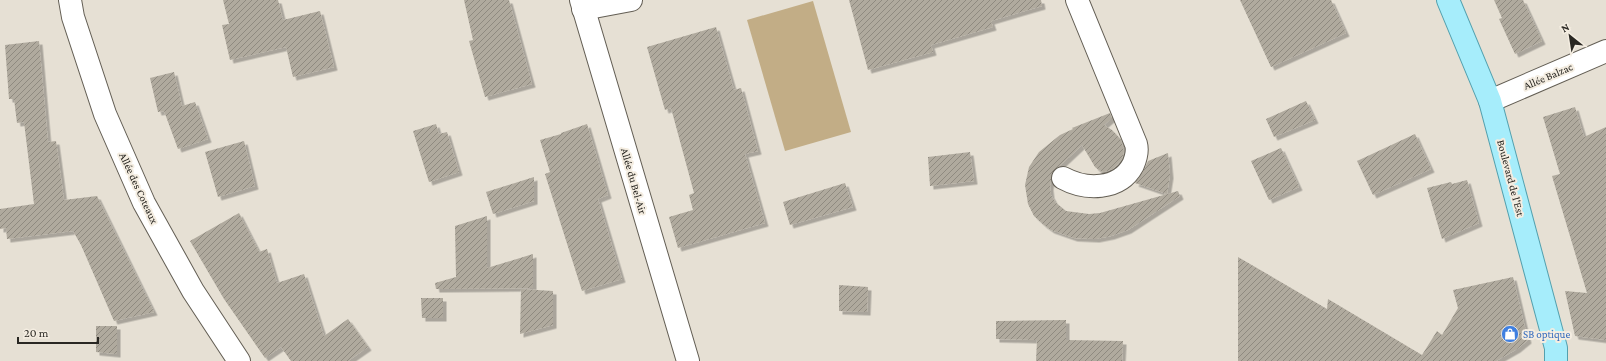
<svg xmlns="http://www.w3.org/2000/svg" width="1606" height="361" font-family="'Crimson Pro',serif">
<defs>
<pattern id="building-hatch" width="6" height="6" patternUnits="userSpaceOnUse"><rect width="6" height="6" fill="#b0aa9e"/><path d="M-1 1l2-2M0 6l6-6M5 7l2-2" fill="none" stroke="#8f8a80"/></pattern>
<filter id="shadow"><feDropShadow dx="3.5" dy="3.5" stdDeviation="0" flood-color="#0004"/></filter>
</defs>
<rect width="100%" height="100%" fill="#e6e0d4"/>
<!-- park -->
<polygon fill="#c2ad86" points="813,1 851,132 785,151 747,20"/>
<!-- building -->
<g fill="url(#building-hatch)" filter="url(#shadow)">
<polygon points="223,0 278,0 283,20 320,11 334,67 293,77 286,47 230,60 222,25 229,24"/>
<polygon points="464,0 509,0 532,84 485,97 469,41 473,40"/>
<polygon points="849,0 1041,0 1042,6 991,21 993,27 931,45 933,52 868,70"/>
<polygon points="1240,0 1331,0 1346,33 1271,67"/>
<polygon points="1494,0 1523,0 1542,41 1515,54 1499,19 1502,18"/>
<polygon points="716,27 734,90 741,88 758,151 745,154 765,223 678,248 669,217 693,210 689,195 694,193 671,108 665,110 647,47"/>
<polygon points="39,41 48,142 56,141 64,200 97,196 154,312 114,321 81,245 73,231 7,239 6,228 0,229 0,209 34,204 24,122 17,123 14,99 9,99 5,45"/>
<polygon points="174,72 182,106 195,102 208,139 178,149 164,111 158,112 150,78"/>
<polygon points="1306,101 1315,120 1274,137 1266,119"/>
<polygon points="1575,107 1584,137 1606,127 1606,340 1575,336 1565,291 1587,293 1552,176 1560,174 1543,117"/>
<polygon points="1110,113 1112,118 1104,125 1112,130 1121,140 1124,151 1122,159 1113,169 1104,172 1099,170 1095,167 1082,145 1052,173 1050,187 1051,195 1055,202 1066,211 1089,214 1100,213 1178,191 1180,196 1128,230 1111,236 1096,239 1074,238 1051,230 1044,225 1034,216 1028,204 1025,185 1029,167 1039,152 1060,135 1073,129 1072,128"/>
<polygon points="436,124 439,134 447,132 459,172 429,182 413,131"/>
<polygon points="587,124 608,195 598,199 622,279 582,291 545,174 550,172 540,140 561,134 561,133"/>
<polygon points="1415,134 1431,169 1373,195 1357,161"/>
<polygon points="244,141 255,186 218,197 205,152"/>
<polygon points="1281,148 1299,187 1269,200 1251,161"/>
<polygon points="970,152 974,181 930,186 928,157"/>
<polygon points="1168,153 1170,175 1167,194 1135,183 1143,172 1148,161"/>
<polygon points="534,177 534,201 493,214 486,192"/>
<polygon points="1467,180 1479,223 1442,239 1427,188 1451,182 1452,184"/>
<polygon points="845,183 853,207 790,225 783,202"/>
<polygon points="239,213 259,252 267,249 277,283 304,274 324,336 348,319 368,347 348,361 291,361 281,347 265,358 224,299 190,241"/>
<polygon points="487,216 487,268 533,254 533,288 436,289 435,283 456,277 455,226"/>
<polygon points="1238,257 1327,309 1328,299 1422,355 1437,331 1442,335 1458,308 1453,290 1513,277 1528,340 1517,349 1496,361 1238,361"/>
<polygon points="839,285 868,287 867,312 839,311"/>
<polygon points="521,289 553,291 553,325 520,334"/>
<polygon points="421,298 443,298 443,318 422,318"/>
<polygon points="1066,320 1066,340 1123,341 1122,361 1036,361 1037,340 996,339 996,321"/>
<polygon points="96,326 117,326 117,354 96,352"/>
</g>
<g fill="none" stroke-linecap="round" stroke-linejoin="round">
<defs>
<g id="minor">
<polyline points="70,0 73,17 105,114 144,203 193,291 239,361"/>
<polyline points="581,0 688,361"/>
<polyline points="583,9 631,0"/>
<polyline points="1490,101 1606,51"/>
<path d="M1063,178C1085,190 1119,191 1133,165C1136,158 1138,151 1136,144L1077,0"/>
</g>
<polyline id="major" points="1448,0 1490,101 1556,348 1556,361"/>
</defs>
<!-- minor casing -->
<use href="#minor" stroke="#635e54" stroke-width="24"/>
<!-- major casing -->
<use href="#major" stroke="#53a0ae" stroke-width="24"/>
<!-- minor -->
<use href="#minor" stroke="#fff" stroke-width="22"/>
<!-- major -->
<use href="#major" stroke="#a6edfb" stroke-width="22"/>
</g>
<!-- icons -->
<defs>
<symbol id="shop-disc" viewBox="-11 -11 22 22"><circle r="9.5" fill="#3f7fe0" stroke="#f4ede1"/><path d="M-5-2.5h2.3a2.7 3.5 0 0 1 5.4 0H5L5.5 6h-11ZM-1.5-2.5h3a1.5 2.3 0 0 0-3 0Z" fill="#fff"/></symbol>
</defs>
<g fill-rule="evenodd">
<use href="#shop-disc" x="1500" y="324" width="20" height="20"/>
</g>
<g text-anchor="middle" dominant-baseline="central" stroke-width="4" stroke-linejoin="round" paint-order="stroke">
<!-- street labels -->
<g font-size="11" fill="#292722" stroke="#f4ede1">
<text transform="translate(1548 76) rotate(-23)">Allée Balzac</text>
<text transform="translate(1511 178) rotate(75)">Boulevard de l'Est</text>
<text transform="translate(634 181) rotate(74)">Allée du Bel-Air</text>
<text transform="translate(139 188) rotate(65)">Allée des Coteaux</text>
</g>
<!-- shop labels -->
<g font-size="11" fill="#366cbe" stroke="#f4ede1" text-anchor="start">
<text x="1523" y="334">SB optique</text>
</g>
</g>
<!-- north arrow -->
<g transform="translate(1570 36) rotate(330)" stroke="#f4ede1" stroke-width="3" paint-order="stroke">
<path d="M0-3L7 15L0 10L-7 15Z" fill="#292722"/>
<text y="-6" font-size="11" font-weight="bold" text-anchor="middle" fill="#292722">N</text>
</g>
<!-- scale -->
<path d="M18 337v6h80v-6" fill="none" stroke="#292722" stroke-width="2"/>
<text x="24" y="337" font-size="12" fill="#292722" stroke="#f4ede1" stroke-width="3" paint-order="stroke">20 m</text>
</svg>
